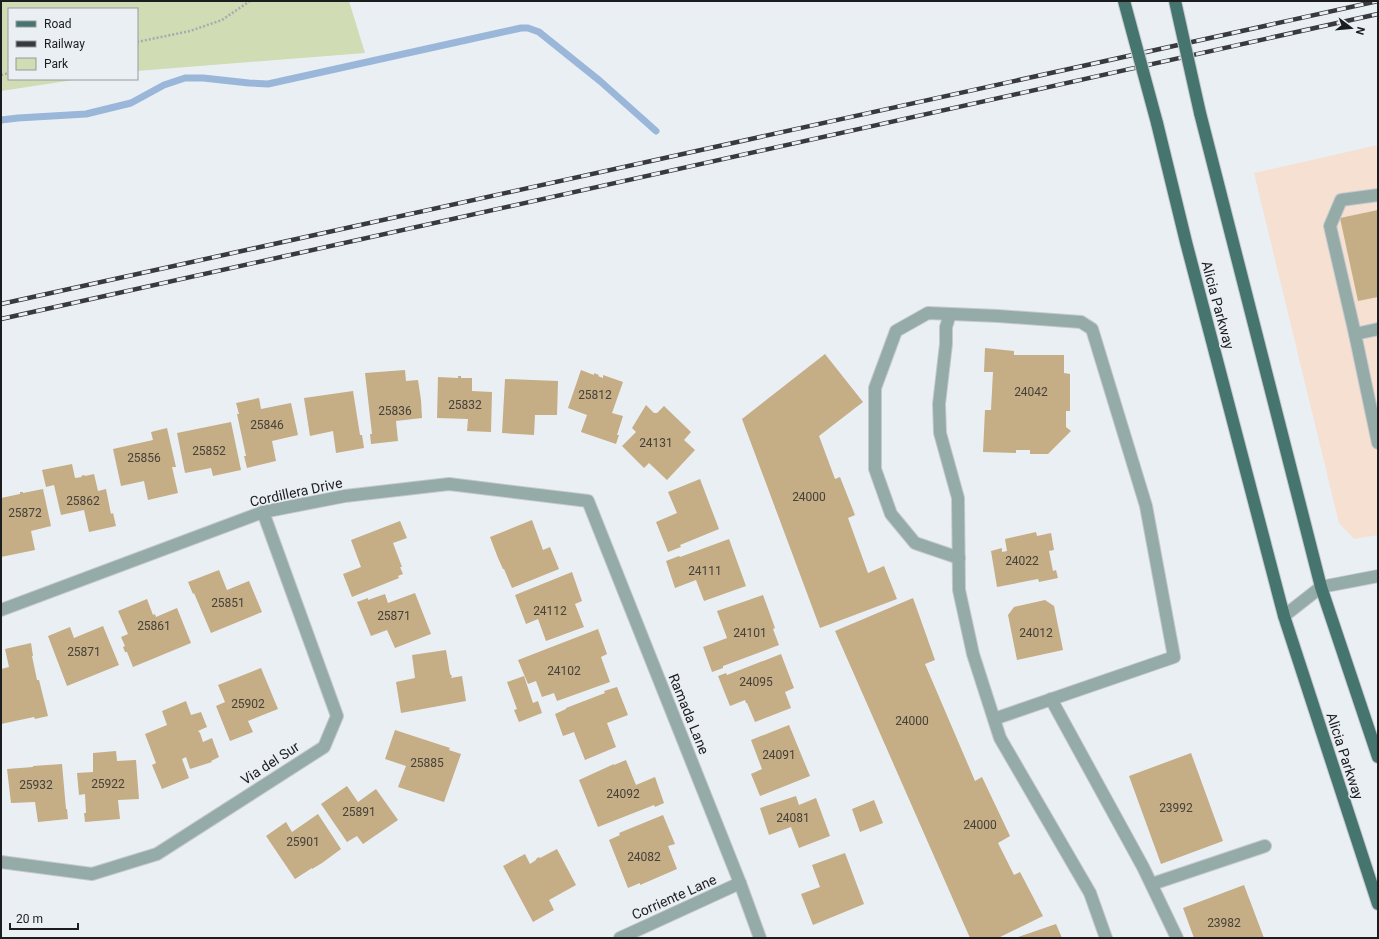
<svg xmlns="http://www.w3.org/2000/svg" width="1379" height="939" font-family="Roboto,sans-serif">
<rect width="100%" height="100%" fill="#eaeff4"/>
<!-- industrial -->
<polygon fill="#f5e0d2" points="1378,145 1378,535 1354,539 1339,523 1254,173"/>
<!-- green -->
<polygon fill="#cfdcb4" points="1,1 349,1 365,53 137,71 137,9 9,9 9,79 80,79 1,91"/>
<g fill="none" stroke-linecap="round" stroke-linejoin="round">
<!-- stream -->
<polyline stroke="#9ab7da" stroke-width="7" points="1,120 18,118 86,114 131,103 164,85 185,78 203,78 249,83 268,84 521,28 528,28 539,32 600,81 656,131"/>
</g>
<!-- building -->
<g fill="#c5ad86">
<polygon points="1378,210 1378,297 1358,301 1340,218"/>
<polygon points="985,348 1014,351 1014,355 1064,355 1064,373 1070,374 1070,411 1066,411 1066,427 1071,431 1048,454 1030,454 1030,450 1016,450 1016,453 983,452 985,410 991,410 993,372 984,372"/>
<polygon points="825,354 863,402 819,436 835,479 840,477 855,515 848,518 868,573 884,566 897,599 820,628 742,419"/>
<polygon points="405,370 406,381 418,380 421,400 422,418 396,421 398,441 371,444 370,434 372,434 365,373"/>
<polygon points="581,370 594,375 594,373 599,375 598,376 603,378 603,375 623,382 612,413 623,416 617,435 619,435 616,444 581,432 587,415 568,408"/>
<polygon points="458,376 461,376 461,378 472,378 472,391 492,392 491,432 467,431 468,419 437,418 438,377 458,378"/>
<polygon points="505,379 558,381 557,415 535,415 534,435 502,433"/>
<polygon points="353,391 360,435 362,435 364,448 336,453 333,431 310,436 304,398"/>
<polygon points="259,398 261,409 291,403 298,435 272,441 276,461 247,468 244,456 246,456 237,414 239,414 236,403"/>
<polygon points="646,405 654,413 657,413 664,406 691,432 684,440 695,450 667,480 649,463 644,468 622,446 636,432 632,428"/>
<polygon points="231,422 241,470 213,476 211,468 185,473 177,433"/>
<polygon points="167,428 176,467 172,467 178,493 148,500 144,481 121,486 113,449 153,440 151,432"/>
<polygon points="72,464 75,478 82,477 81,476 84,475 85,476 94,474 98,491 106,489 111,514 113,513 116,526 89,532 84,510 61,515 54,485 46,487 42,470"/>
<polygon points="700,479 719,529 680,545 681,547 668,552 656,522 677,513 668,492"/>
<polygon points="43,489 51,526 31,531 35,550 1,557 1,498 20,494 20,492 23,492 23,493"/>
<polygon points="532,520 543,550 550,547 559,569 512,588 504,569 503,569 498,558 490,537"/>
<polygon points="400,521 407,538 393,543 402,567 400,567 403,574 398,576 399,578 352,597 343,574 361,567 351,540"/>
<polygon points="1036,532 1037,536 1051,533 1054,550 1049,551 1053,571 1056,570 1058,578 1039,582 1038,579 997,587 991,551 1002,548 1002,552 1007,551 1005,539"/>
<polygon points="729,539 746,586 704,601 696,580 675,588 666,561 679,556 680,557"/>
<polygon points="219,570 227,590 249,581 262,612 211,633 194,593 193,594 188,582"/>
<polygon points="572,572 582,601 575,604 584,627 546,641 538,619 526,624 515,595"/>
<polygon points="415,593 431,634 395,648 387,630 371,636 357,602 368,598 368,600 385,594 388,603"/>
<polygon points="763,595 775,628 773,629 779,645 723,666 723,668 712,672 703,647 727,638 717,611"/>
<polygon points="913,598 935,660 925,664 975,781 982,777 1010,836 998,843 1014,875 1020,872 1043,916 998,938 970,938 835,631"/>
<polygon points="147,599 153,615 155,614 156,617 177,608 191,643 133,667 127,652 125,652 123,647 125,646 121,637 128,634 118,611"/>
<polygon points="1045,600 1054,606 1063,650 1017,660 1008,615 1014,607"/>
<polygon points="103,626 119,665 67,686 48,636 70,627 74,638"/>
<polygon points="598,629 607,654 601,657 610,682 557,701 554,693 542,697 536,681 528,684 518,660"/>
<polygon points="31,643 33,656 32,656 37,680 39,680 48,716 35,719 34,717 1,724 1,669 9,667 5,649"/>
<polygon points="446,650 450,674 452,676 451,678 462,676 466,701 401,713 396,682 415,678 412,655"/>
<polygon points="781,654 794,688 785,692 791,708 755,722 747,703 746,703 745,700 730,706 718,676 726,673 727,675"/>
<polygon points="261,668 278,709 248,721 253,732 230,741 216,706 225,702 218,685"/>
<polygon points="524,676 533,703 538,701 542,713 519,722 514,710 517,709 507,682"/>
<polygon points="617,687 628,715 607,723 616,747 585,760 574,732 563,736 555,714 566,709 566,708 605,693 604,691"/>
<polygon points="186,701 191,715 201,712 207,727 198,731 200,733 203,742 212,738 219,757 211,761 212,762 190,769 186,757 182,759 189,778 162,789 152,765 156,763 145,734 167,725 162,711"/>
<polygon points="789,725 810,776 760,796 751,774 762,769 751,740"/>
<polygon points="395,730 450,748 449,750 461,754 444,802 398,787 406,766 385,759"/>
<polygon points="116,751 117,761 136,760 139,799 118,800 120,819 85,822 84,813 86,813 85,794 79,795 77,773 93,772 93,753"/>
<polygon points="1191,753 1223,841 1161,864 1129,776"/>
<polygon points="626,760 636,785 655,777 664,803 655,807 654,805 598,827 579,780 614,764 614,765"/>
<polygon points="62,764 66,809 67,809 68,819 38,822 35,802 11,803 7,769 33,767 33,766"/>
<polygon points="347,786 358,802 376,789 398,820 363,844 357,836 347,842 321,804"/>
<polygon points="796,796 799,805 816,798 830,836 799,848 791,827 769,835 760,808"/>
<polygon points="874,800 883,823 860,832 852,809"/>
<polygon points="318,814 341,849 322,863 312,869 312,868 295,879 266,836 286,822 292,832"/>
<polygon points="663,815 675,844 668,846 677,869 640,885 640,883 628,888 609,840 620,835 619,833"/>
<polygon points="557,849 576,885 549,900 554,910 533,922 503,866 525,854 530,864 536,860 536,859 539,857 540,858"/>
<polygon points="845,853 864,904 813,925 801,894 820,887 812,865"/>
<polygon points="1244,885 1264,938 1194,938 1183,908"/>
<polygon points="1056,924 1062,938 1015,938"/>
</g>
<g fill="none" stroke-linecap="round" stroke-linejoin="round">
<defs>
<g id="service">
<polyline points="950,314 946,327 946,344 939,404 940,433 958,498 959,590 973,654 1000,738 1090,893 1106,938"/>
<polyline points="1378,329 1355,334 1378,443"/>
<polyline points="1355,334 1330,226 1341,200 1378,195"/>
<polyline points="959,558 915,543 891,514 875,469 875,388 896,331 928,313 998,316 1081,322 1092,329 1146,506 1174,657 994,719"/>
<polyline points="1051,699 1143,867 1177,938"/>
<polyline points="1152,884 1265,846"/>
</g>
<g id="minor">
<polyline points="1,610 263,512 345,496 449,484 588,501 740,883 760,938"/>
<polyline points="1,862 92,874 157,854 324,747 337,716 263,512"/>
<polyline points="620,938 740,883"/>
</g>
<polyline id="tertiary" points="1284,616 1321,587 1378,576"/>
<g id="primary">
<polyline points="1200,113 1321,587 1378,757"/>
<polyline points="1157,123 1186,242 1284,616 1378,904"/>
</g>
</defs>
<!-- service casing -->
<use href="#service" stroke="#c5c9ce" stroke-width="14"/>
<!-- minor casing -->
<use href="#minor" stroke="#c5c9ce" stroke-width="14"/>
<!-- tertiary casing -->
<use href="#tertiary" stroke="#c5c9ce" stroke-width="14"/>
<!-- primary casing -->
<use href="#primary" stroke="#c5c9ce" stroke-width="14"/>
<!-- path -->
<g stroke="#a7abaf" stroke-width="2.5" stroke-dasharray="2 2" stroke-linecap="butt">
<polyline points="137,42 190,31 222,20 250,1"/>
<polyline points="1,75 9,73"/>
</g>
<!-- service -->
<use href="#service" stroke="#94aba8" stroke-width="12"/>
<!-- minor -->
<use href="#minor" stroke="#94aba8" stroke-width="12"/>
<!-- tertiary -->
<use href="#tertiary" stroke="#94aba8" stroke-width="12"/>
<!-- primary -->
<use href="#primary" stroke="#46746f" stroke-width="12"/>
<defs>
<g id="rail">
<polyline points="1,304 1378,1"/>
<polyline points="1,319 1378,14"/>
</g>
</defs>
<!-- rail casing -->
<use href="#rail" stroke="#383a3d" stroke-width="4.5"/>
<!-- rail -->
<use href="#rail" stroke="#eaeff4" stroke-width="3" stroke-dasharray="9" stroke-linecap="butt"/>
<defs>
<g id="primary-bridge">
<polyline points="1124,1 1157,123"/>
<polyline points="1175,1 1200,113"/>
</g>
</defs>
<!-- primary-bridge casing -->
<use href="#primary-bridge" stroke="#c5c9ce" stroke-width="14" stroke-linecap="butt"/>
<!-- primary-bridge -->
<use href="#primary-bridge" stroke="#46746f" stroke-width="12"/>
</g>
<g text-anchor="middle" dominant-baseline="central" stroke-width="3" stroke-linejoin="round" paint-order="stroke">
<!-- number labels -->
<g font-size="12" fill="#464139">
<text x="1031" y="392">24042</text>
<text x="595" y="395">25812</text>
<text x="465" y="405">25832</text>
<text x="395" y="411">25836</text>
<text x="267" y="425">25846</text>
<text x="656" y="443">24131</text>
<text x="209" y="451">25852</text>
<text x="144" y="458">25856</text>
<text x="809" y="497">24000</text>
<text x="83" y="501">25862</text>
<text x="25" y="513">25872</text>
<text x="1022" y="561">24022</text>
<text x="705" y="571">24111</text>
<text x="228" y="603">25851</text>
<text x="550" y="611">24112</text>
<text x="394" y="616">25871</text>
<text x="154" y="626">25861</text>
<text x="750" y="633">24101</text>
<text x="1036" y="633">24012</text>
<text x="84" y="652">25871</text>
<text x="564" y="671">24102</text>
<text x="756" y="682">24095</text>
<text x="248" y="704">25902</text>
<text x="912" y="721">24000</text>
<text x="779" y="755">24091</text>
<text x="427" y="763">25885</text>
<text x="108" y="784">25922</text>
<text x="36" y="785">25932</text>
<text x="623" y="794">24092</text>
<text x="1176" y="808">23992</text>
<text x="359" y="812">25891</text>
<text x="793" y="818">24081</text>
<text x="980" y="825">24000</text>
<text x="303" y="842">25901</text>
<text x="644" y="857">24082</text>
<text x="1224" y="923">23982</text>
</g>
<!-- street labels -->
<g font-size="14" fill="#1b1d1f" stroke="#eaeff4">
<text transform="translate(1218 305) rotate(75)">Alicia Parkway</text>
<text transform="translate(296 492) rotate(-12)">Cordillera Drive</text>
<text transform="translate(689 714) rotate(68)">Ramada Lane</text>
<text transform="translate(1345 756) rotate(72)">Alicia Parkway</text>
<text transform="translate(270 763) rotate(-33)">Via del Sur</text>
<text transform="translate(674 897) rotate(-24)">Corriente Lane</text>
</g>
</g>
<!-- border -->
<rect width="1379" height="939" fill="none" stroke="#1b1d1f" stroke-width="4"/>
<!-- legend -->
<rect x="8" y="8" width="130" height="72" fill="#eaeff4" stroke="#979b9f"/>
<rect x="16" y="21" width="20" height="6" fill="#46746f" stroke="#979b9f"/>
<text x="44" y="28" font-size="12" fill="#1b1d1f">Road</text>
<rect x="16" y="41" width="20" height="6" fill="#383a3d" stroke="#979b9f"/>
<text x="44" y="48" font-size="12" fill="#1b1d1f">Railway</text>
<rect x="16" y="58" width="20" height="12" fill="#cfdcb4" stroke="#979b9f"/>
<text x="44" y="68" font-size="12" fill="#1b1d1f">Park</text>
<!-- north arrow -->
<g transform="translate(1351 28) rotate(106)" stroke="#eaeff4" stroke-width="3" paint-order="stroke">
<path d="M0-3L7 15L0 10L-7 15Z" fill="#1b1d1f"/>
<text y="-6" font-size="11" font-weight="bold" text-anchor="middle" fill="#1b1d1f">N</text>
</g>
<!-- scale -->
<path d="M10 923v6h68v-6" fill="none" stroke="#1b1d1f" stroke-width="2"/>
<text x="16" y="923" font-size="12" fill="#1b1d1f" stroke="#eaeff4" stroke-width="3" paint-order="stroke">20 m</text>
</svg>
